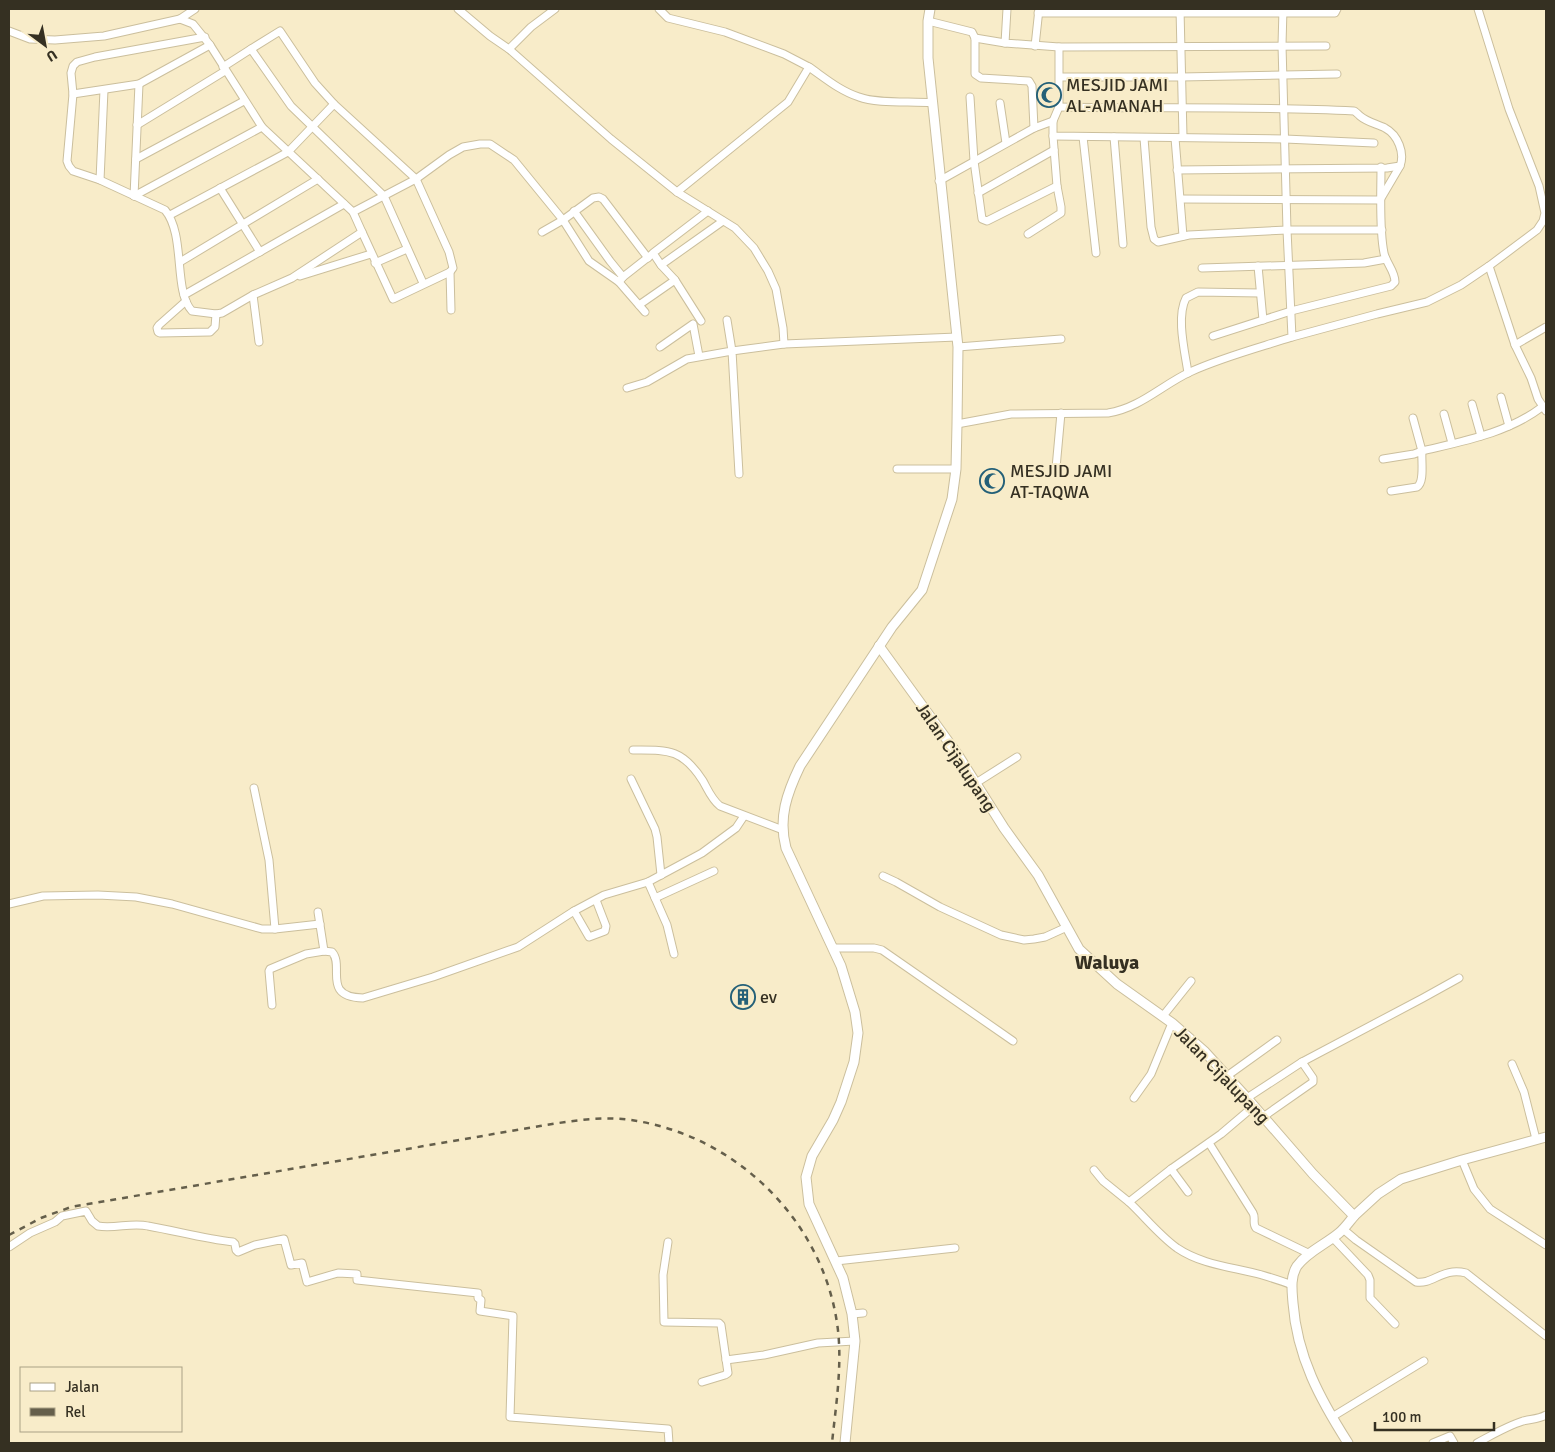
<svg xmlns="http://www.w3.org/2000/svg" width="1555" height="1452" font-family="Signika,sans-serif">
<rect width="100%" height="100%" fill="#f8ecc9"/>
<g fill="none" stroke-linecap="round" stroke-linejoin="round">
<defs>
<g id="minor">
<polyline points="458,9 490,36 509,49 611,139 677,192 735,228 754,248 768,271 776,289 783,328 784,344"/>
<polyline points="659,9 668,18 725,32 784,54 809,67"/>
<polyline points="1007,9 1005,43 1059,47 1326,46"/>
<polyline points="1180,9 1183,137"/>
<polyline points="1038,13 1335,13 1337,9"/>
<polyline points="180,19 195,9"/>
<polyline points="928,21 972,32 975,38 975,74 981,78 1029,81 1032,86 1034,128"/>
<polyline points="9,31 30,39 55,40 104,36 180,19 193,24 210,45 262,127 353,212 416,179 449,155 463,147 480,144 490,144 514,160 563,220 589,261 619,282 623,277"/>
<path d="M205,37L95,57L77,62L73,66L71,73L73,94L67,161L69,166L73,171L100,180L165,210C186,235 173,291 192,311L216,314L222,313L253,295"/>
<polyline points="975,38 1005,43"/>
<polyline points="1035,46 1039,9"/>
<polyline points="1059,47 1059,107 1053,121 1053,136 1285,139 1374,143"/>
<polyline points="251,49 280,31 315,83 334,104"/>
<polyline points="509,49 531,27 555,9"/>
<polyline points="223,67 251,49 291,106 384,196 423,283"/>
<polyline points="1060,77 1181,77 1337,74"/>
<polyline points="73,94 139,84 210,45"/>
<polyline points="970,97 974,161 982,219 987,221 1057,186"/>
<polyline points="1000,103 1006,143"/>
<path d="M1059,107C1158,109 1256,106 1354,111C1356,112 1358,114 1360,116C1367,122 1377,124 1385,128C1398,135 1405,153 1400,166L1387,168L1177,170"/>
<polyline points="137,125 225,71"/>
<polyline points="1083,137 1096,253"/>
<polyline points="1114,137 1123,244"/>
<polyline points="1144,138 1151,227 1154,239 1158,242 1189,235 1287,230 1382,230"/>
<polyline points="1175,138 1183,236"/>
<polyline points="136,159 244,101"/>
<polyline points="100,180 104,90"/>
<polyline points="939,181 1034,128 1053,121"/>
<polyline points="220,188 260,252"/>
<path d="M677,192L788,102L809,67C825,78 840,91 859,97C877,104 912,101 932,103"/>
<polyline points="978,193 1054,150"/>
<polyline points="134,196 262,127"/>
<polyline points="134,196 139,84"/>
<polyline points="1181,199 1380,200 1400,166"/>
<polyline points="574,211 610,261 623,277 651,255"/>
<polyline points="170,215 288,152 334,104 416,179 449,252 453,268 450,272 393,299 362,232"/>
<polyline points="542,232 563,220 593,198 599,197 603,199 648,258"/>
<polyline points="1028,234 1061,213 1061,207 1057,186 1053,136"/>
<polyline points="180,262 318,179"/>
<polyline points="375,263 407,249"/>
<polyline points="661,265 723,221"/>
<polyline points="1258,266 1263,320"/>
<polyline points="1489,266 1515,345"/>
<polyline points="1202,268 1364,263 1386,259"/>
<polyline points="450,272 451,310"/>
<polyline points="300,276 371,254"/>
<polyline points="619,282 645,312"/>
<polyline points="184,295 344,204"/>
<polyline points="186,301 159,325 157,328 158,332 160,333 210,332 215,327 216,314"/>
<polyline points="639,305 675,280"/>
<polyline points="701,321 675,280 661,265 653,253 708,211"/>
<polyline points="1546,327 1515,345 1531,378 1538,399 1546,411"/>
<path d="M1213,336L1291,311L1391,286L1395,282C1395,271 1386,263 1384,253C1379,229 1381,193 1381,167"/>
<polyline points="1292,337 1377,314 1427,302 1461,285 1489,266 1537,230 1543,221 1545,213 1539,186 1509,109 1478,9"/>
<polyline points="259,342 253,295 292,278 362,232 353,212"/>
<polyline points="660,347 693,324 699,356"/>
<polyline points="958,347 1061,339"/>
<path d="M1188,373C1185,352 1176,317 1186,298L1198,292L1260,293"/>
<polyline points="627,388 647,382 687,359 732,351 727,320"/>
<polyline points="1501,397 1509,426"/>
<polyline points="1472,404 1481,436"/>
<polyline points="1444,414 1452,443"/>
<path d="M1413,418L1422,451C1464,441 1508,433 1542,407"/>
<path d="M957,424L1011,414L1108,413C1140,408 1162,385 1190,372C1223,357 1258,348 1292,337L1287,230L1282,45L1283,9"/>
<path d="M1383,459L1414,454L1422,451C1421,461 1425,482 1417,487L1391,491"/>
<polyline points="1056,468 1061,413"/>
<polyline points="897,469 956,469"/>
<polyline points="739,474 732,351 784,344 957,337"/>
<path d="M633,750C667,750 682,748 703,781C708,790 712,800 720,806L783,830"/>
<polyline points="631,779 655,829 657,837 661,875"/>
<polyline points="976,783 1017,757"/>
<polyline points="254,788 269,860 275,929"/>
<polyline points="883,876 896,882 940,907 1001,935 1024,940 1034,939 1045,937 1067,927"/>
<polyline points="648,882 667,925 674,954"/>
<polyline points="655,898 714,871"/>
<polyline points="9,904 43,896 98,895 136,897 172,904 262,929 275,929 320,924"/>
<polyline points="574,911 589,937 605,931 606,926 596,900"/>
<polyline points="318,912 324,951"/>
<polyline points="834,948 874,948 882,950 1013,1041"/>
<path d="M272,1005L269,971L270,969L306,954L324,951L332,952C345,966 321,997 363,998L433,977L518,947L574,911L604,895L648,882L702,853L736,828L744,816"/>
<polyline points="1163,1016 1191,981"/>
<polyline points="1512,1064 1524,1092 1536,1139"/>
<polyline points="1227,1076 1277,1040"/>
<polyline points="1134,1098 1151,1074 1172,1023"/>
<polyline points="1247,1098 1302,1062"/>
<path d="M1254,1106L1221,1134L1171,1169L1129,1202C1145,1217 1159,1235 1177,1248C1202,1265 1233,1267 1262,1275C1272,1278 1282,1281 1292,1285"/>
<polyline points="1263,1117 1313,1082 1313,1078 1302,1062 1423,998 1459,978"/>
<path d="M1209,1143L1253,1213C1256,1218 1252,1223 1256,1228L1310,1254"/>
<polyline points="1462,1160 1474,1189 1490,1209 1546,1245"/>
<polyline points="1171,1169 1188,1192"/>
<polyline points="1094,1170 1103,1181 1129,1202"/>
<path d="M1343,1229L1356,1240L1416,1282C1433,1285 1442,1267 1466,1273L1546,1336"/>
<polyline points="1333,1238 1368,1275 1370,1280 1370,1298 1395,1324"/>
<polyline points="668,1242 663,1275 664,1322 719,1323 721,1325 728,1373 725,1375 702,1382"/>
<path d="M9,1247L30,1233L55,1222L62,1216L86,1211L92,1221L98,1226C115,1229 132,1222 148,1226C177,1231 204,1239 233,1242L235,1244L236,1250L238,1252L255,1245L284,1239L291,1265L302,1263L307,1282L338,1273L357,1274V1280L478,1293V1298L481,1300L480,1311L513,1316L510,1417L668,1429L669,1443"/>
<polyline points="836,1261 955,1248"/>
<polyline points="852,1314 863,1313"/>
<polyline points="726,1360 764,1355 818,1343 855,1341"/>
<polyline points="1332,1417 1424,1361"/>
<polyline points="1433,1443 1450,1436 1454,1443"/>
<path d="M1477,1443C1492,1435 1507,1426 1523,1421C1531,1419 1539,1419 1546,1415"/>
</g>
<g id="tertiary">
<polyline points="879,646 958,755 1004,828 1038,875 1079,949 1117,984 1172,1023 1205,1052 1247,1098 1313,1174 1354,1216 1378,1194 1401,1179 1462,1160 1546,1137"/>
<path d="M845,1443L855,1341L852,1314L843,1278L809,1204L806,1177L812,1156L833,1120L841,1102L854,1062L858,1033L855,1012L841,966L786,848C778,818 787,793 800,766L892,627L922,590L952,499L956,469L957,424L958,347L928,58V21L930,9"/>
<path d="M1348,1443C1320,1399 1297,1357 1293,1303C1292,1291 1290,1277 1297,1266C1307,1252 1326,1244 1339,1233C1345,1228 1349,1222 1354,1216"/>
</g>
</defs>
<!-- minor casing -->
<use href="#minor" stroke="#cbbf9d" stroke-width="9"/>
<!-- tertiary casing -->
<use href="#tertiary" stroke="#cbbf9d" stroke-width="11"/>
<!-- minor -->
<use href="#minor" stroke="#fff" stroke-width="7"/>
<!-- tertiary -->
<use href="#tertiary" stroke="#fff" stroke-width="9"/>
<!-- rail -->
<path stroke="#655f4b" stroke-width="2.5" stroke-dasharray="6 6" stroke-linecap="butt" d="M9,1235L41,1218L71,1207L540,1126C571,1121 605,1115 637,1121C738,1138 822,1221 837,1323C843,1362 836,1404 832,1443"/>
</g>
<!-- icons -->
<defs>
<symbol id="mosque-ring" viewBox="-11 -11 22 22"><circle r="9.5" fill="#f8ecc9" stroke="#246078" stroke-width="1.5"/><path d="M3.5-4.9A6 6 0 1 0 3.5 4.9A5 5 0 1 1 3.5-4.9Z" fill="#246078"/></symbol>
<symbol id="building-ring" viewBox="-11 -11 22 22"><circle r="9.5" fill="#f8ecc9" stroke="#246078" stroke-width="1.5"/><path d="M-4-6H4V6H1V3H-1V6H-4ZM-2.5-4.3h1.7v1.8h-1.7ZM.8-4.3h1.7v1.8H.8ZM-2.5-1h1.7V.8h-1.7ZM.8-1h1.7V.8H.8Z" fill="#246078"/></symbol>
</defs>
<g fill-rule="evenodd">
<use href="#mosque-ring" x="1035" y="81" width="28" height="28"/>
<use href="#mosque-ring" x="978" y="467" width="28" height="28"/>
<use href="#building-ring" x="729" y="983" width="28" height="28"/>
</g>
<g text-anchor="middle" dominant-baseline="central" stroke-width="4" stroke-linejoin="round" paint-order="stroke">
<!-- poi labels -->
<g font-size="18" fill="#353022" stroke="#f8ecc9" text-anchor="start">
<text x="1066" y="85">MESJID JAMI<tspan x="1066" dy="21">AL-AMANAH</tspan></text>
<text x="1010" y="471">MESJID JAMI<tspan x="1010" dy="21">AT-TAQWA</tspan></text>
<text x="760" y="997">ev</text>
</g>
<!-- street labels -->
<g font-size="18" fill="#353022" stroke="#f8ecc9">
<text transform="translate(956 757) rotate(56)">Jalan Cijalupang</text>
<text transform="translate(1222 1075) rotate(46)">Jalan Cijalupang</text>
</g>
<!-- quarter labels -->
<g font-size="20" font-weight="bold" fill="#353022" stroke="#f8ecc9">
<text x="1107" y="962">Waluya</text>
</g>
</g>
<!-- border -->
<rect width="1555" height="1452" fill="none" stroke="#353022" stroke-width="20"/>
<!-- legend -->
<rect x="20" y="1367" width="162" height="65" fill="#f8ecc9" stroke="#aaa186"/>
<rect x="30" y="1383" width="25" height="8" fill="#ffffff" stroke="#aaa186"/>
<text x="65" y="1392" font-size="15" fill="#353022">Jalan</text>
<rect x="30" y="1408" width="25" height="8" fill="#655f4b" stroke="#aaa186"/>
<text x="65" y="1417" font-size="15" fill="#353022">Rel</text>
<!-- north arrow -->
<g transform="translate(45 45) rotate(148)" stroke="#f8ecc9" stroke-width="4" paint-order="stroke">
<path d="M0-4L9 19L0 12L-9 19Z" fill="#353022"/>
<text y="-8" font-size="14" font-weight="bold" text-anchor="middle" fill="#353022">U</text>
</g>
<!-- scale -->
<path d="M1375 1422v8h119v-8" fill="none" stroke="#353022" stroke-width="2.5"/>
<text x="1382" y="1422" font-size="15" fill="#353022" stroke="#f8ecc9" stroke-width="4" paint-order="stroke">100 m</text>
</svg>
